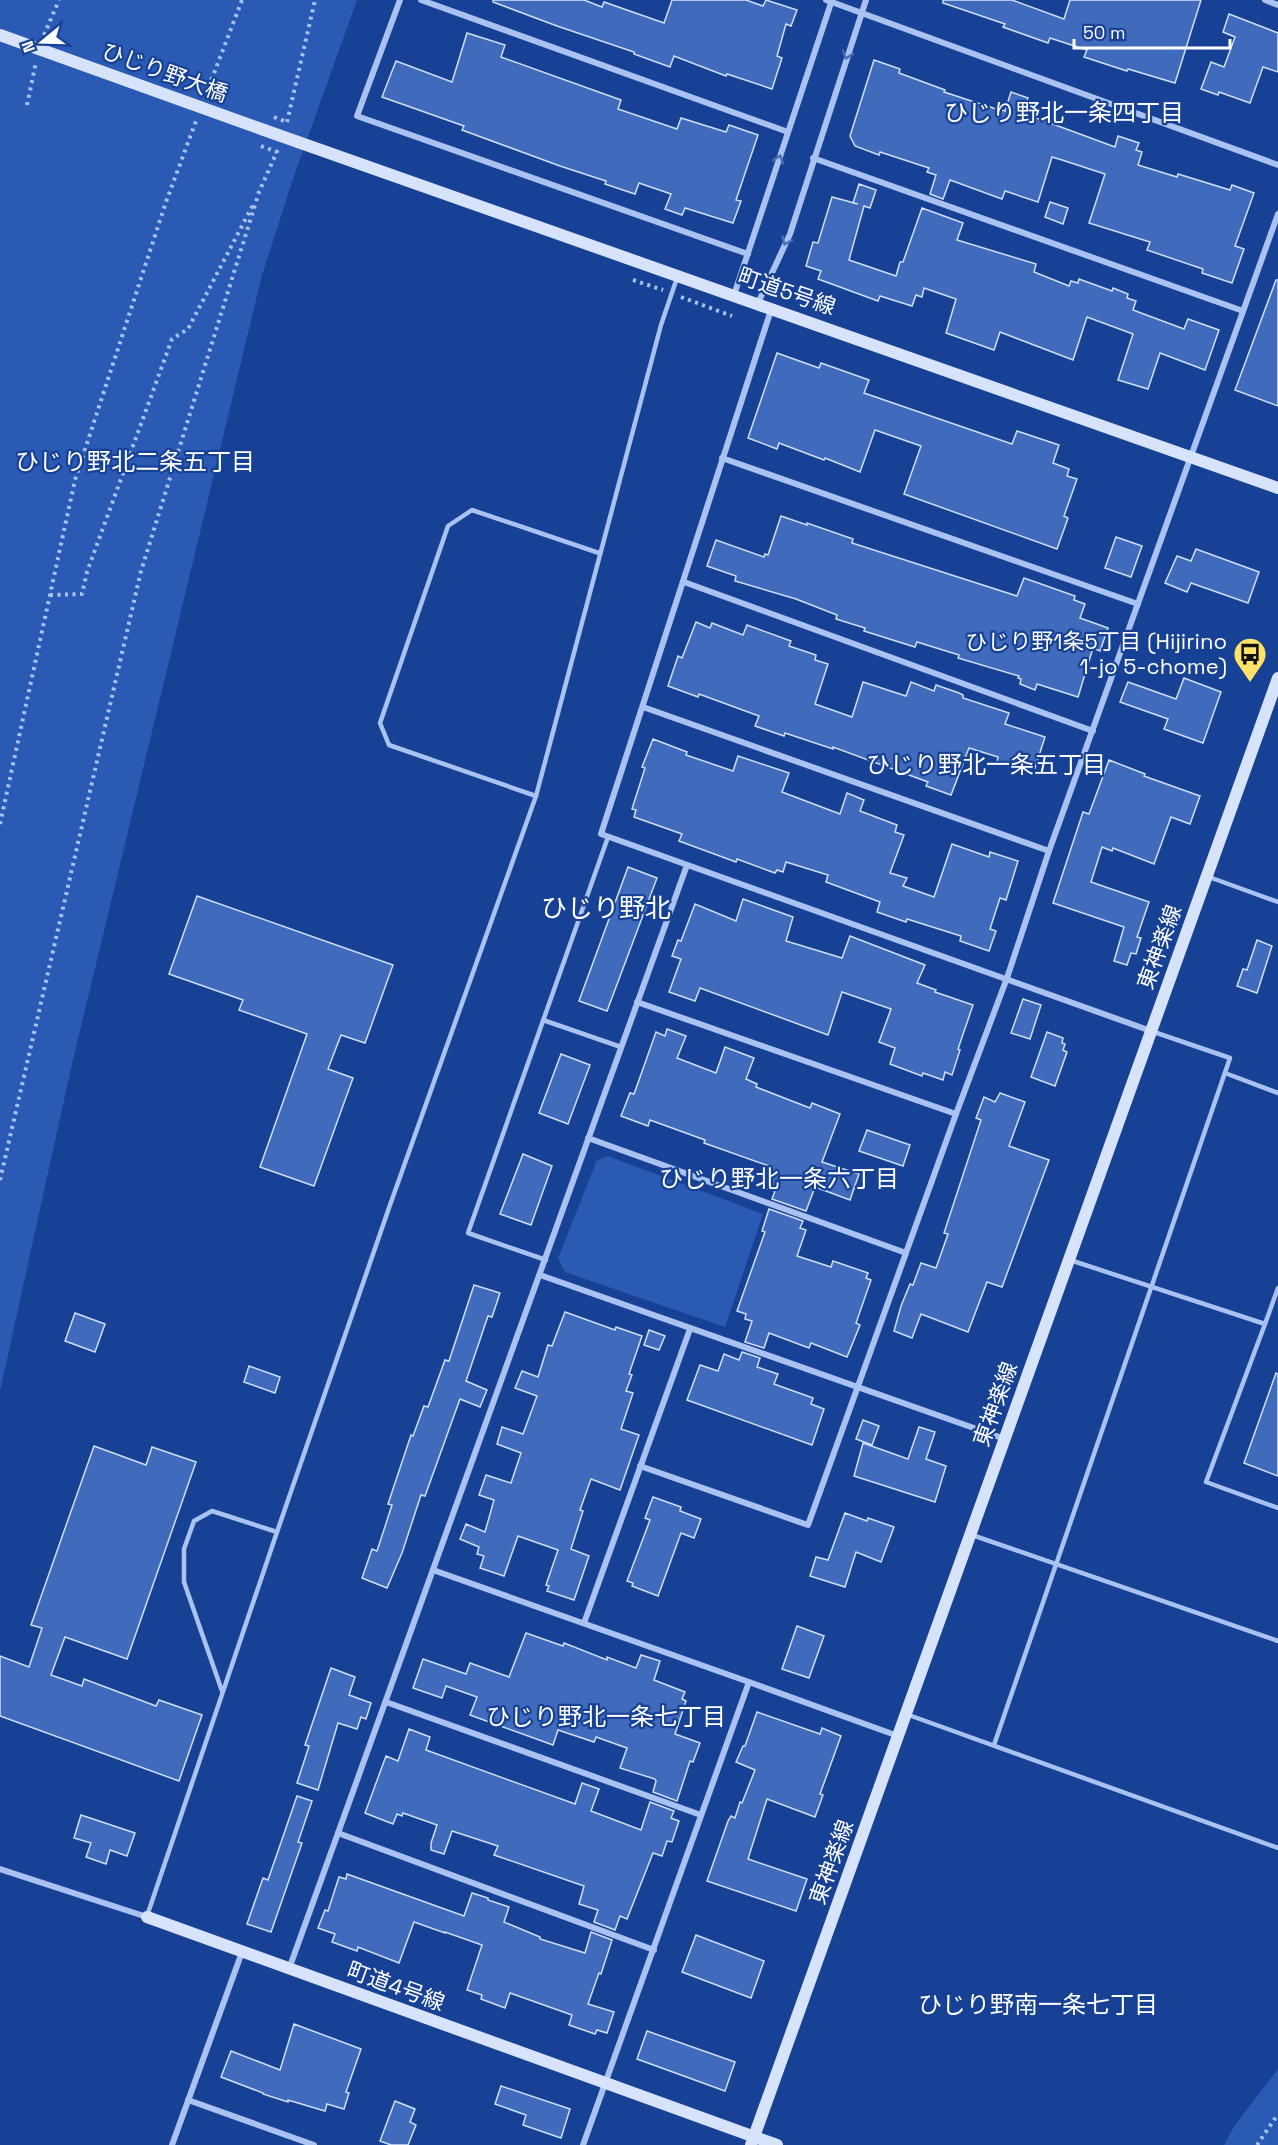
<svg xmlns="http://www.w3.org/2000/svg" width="1278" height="2145" font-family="'Space Grotesk','Noto Sans JP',sans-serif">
<rect width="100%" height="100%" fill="#174195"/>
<!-- green -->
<g fill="#2b5ab4">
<polygon points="0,0 357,0 295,173 262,275 72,1064 0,1391"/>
<polygon points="608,1156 763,1214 725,1327 565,1272 558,1258 597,1160"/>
<polygon points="1278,2069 1278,2145 1224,2145 1235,2125"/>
</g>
<!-- building -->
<g fill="#406abc" stroke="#d0dffc" stroke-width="1.5">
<polygon points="493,0 584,0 602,7 604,2 664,23 672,0 746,0 763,6 766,0 797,10 791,26 786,24 777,56 782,58 772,89 727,74 726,76 674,56 670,67 634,54 634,52 557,26 493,2"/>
<polygon points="943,0 1012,0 1064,19 1070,0 1201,0 1175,83 1128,69 1127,71 1084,57 1087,50 1050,38 1048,43 1003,27 1005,24 943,3"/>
<polygon points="1229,14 1278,33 1278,72 1263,67 1250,103 1219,92 1218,95 1201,89 1211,62 1224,67 1235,37 1223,32"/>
<polygon points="467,33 505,45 501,57 621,100 618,109 677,129 681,118 726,132 729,125 758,135 736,200 741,201 733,223 685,208 682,215 665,209 671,194 639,183 635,194 605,184 606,181 560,166 462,130 464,126 382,97 396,61 452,82"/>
<polygon points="874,60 900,69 899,73 945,90 944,92 996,109 996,108 1005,111 1011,92 1028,98 1023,113 1115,147 1118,136 1139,143 1136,150 1142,152 1138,165 1177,177 1178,174 1230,190 1232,185 1254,193 1235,246 1244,249 1232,283 1202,273 1203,269 1147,250 1150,242 1089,223 1105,174 1062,160 1052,157 1038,202 1005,191 1002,199 950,180 943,199 930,194 936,175 927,172 929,168 880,152 879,155 855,146 850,136"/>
<polygon points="859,184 876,190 870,208 864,206 849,260 896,276 900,262 903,262 922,208 963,223 957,240 1036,264 1034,272 1069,286 1071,281 1078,283 1079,279 1112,291 1113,288 1128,294 1127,298 1136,301 1133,310 1184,329 1188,319 1219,330 1205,370 1160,353 1148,389 1118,380 1133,334 1087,317 1073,360 1000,332 994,350 946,333 956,299 924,288 922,297 916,295 912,306 880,296 878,301 818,279 821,271 806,266 813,242 818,243 832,197 858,204 853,203"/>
<polygon points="1050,202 1068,208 1063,224 1045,217"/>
<polygon points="1276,280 1278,280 1278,406 1235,390"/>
<polygon points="777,353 819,368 821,363 869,380 864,393 1012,444 1017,431 1059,445 1053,463 1069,469 1067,476 1077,479 1064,516 1068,518 1057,549 904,494 921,446 875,430 860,472 825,458 824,460 779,443 777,449 748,438"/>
<polygon points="781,516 807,525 807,523 853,539 852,543 1017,596 1024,578 1075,596 1074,600 1085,604 1080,618 1108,628 1100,651 1093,648 1078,697 1037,684 1035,690 1020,684 1021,679 1018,678 1019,676 958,658 959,655 917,642 915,647 864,631 865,628 836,619 837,615 796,599 735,581 736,576 707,566 716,540 764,557 765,554 768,555"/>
<polygon points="1116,537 1142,546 1131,577 1105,568"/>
<polygon points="1196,549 1259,572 1248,603 1191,583 1187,592 1165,583 1177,556 1191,561"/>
<polygon points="696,622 710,628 712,623 743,635 747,625 791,641 789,646 816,655 815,660 828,664 815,704 852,717 863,682 906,696 911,682 934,691 936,685 959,693 963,695 963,698 1009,713 1005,724 1045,737 1035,768 1021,764 1019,770 997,762 998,757 969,748 951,795 926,786 928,782 833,747 833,749 785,733 784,736 755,726 759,716 699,694 698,697 668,686 678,656 682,658"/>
<polygon points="1184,678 1221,692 1203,743 1164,729 1168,719 1120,702 1128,682 1176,699"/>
<polygon points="653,739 687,752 686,755 733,771 738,756 789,773 782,792 840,814 847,793 864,800 860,811 897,825 895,832 904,835 890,873 907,878 903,886 934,897 952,844 989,857 990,852 1018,861 1006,900 1000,898 990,929 996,931 989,951 960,941 961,936 907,919 906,922 877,912 880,902 826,882 828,875 786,862 783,872 777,870 775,873 737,859 736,862 679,841 682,834 634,817 636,810 632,809 645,768 642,767"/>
<polygon points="1109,760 1145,774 1144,776 1200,796 1190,824 1171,817 1154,864 1113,848 1112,851 1102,847 1091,882 1149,902 1137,937 1141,938 1136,954 1131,953 1127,965 1114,961 1124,927 1053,903 1083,812 1089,814"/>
<polygon points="628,867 657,878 607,1011 579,1001"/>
<polygon points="197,896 393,965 365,1043 341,1035 328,1069 353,1078 314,1186 260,1167 307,1034 239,1010 243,1000 169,974"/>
<polygon points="743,899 793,917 786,941 842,958 850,936 925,965 917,983 936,990 935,992 973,1005 958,1049 960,1050 952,1075 945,1072 943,1080 923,1073 922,1076 890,1064 895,1048 879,1042 891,1009 842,992 828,1035 700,988 695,1001 669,992 681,959 672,956 678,940 681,941 695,904 736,921"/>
<polygon points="1257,940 1272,946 1257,993 1237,986 1243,969 1247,970"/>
<polygon points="1023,999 1041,1005 1030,1039 1011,1033"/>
<polygon points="667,1029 686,1036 677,1058 716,1073 725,1047 754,1058 746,1079 757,1084 756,1087 810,1108 812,1103 840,1114 822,1162 859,1174 850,1200 815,1187 806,1211 772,1199 775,1191 765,1188 772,1167 704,1143 705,1140 650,1120 648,1126 621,1116 630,1093 634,1094 656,1032 665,1036"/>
<polygon points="1047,1032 1063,1038 1062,1043 1065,1044 1063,1050 1067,1052 1055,1086 1031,1077"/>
<polygon points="561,1054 590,1065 568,1124 539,1113"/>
<polygon points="1000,1093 1025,1102 1009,1146 1049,1160 1002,1287 987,1282 968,1332 921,1314 912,1338 894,1331 901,1306 910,1284 913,1285 921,1263 936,1268 948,1234 944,1233 981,1120 976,1118 984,1097 995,1102"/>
<polygon points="867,1130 910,1145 903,1166 859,1151"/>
<polygon points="523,1154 552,1166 531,1225 500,1214"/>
<polygon points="769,1209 803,1221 800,1228 806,1230 797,1256 831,1267 833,1261 868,1273 866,1278 871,1280 856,1323 860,1325 847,1357 811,1343 809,1348 769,1333 764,1348 745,1342 752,1321 745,1319 746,1314 737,1311 765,1232 762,1231"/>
<polygon points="474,1285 500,1293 492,1317 488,1316 466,1381 487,1390 480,1407 460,1399 425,1496 421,1495 402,1553 387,1588 362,1578 372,1549 377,1551 392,1505 388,1504 411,1435 413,1436 424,1406 428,1407 445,1360 449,1361"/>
<polygon points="565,1312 615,1330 616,1327 642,1336 629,1374 632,1375 626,1391 633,1393 621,1429 639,1435 620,1490 591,1479 580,1510 583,1511 571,1549 589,1556 574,1600 547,1591 549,1586 546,1585 558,1550 518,1536 504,1576 480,1568 484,1556 477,1554 479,1547 460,1539 466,1524 485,1532 494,1500 479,1495 486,1475 511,1483 521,1453 497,1444 502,1427 523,1434 537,1396 515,1388 522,1371 538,1377 548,1345 552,1346"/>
<polygon points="75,1313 105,1324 95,1352 65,1341"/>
<polygon points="649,1330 665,1336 659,1350 644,1345"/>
<polygon points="742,1352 760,1358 757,1367 778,1374 774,1384 813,1398 811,1404 824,1409 812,1445 687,1400 700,1365 718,1371 724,1354 739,1360"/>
<polygon points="249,1366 280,1377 275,1393 244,1382"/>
<polygon points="1276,1373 1278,1374 1278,1476 1244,1463"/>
<polygon points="863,1420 879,1426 872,1445 856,1439"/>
<polygon points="919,1427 935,1432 926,1459 946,1466 935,1502 854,1476 863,1443 908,1459"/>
<polygon points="94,1446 146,1465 152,1447 196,1462 127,1659 65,1637 51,1675 82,1686 84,1679 156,1706 159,1700 202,1715 179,1781 0,1716 0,1656 29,1667 42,1628 31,1625"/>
<polygon points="653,1497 681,1507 680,1511 701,1519 694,1538 681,1533 658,1596 632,1586 633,1583 627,1581 650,1520 645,1518"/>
<polygon points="845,1513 867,1521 868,1518 894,1527 881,1562 856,1552 845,1587 810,1576 816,1557 828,1560"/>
<polygon points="797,1626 824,1636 809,1678 782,1669"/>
<polygon points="526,1633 563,1646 564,1643 607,1660 607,1657 636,1668 641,1655 660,1661 654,1680 685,1692 682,1699 686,1701 675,1734 700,1743 693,1762 690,1761 677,1801 653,1792 656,1781 655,1779 620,1768 627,1748 596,1737 594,1742 558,1730 553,1745 470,1715 477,1697 446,1686 442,1698 413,1688 423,1659 466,1674 470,1663 509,1677"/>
<polygon points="331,1668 355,1677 349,1695 371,1703 366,1719 361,1717 357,1729 338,1723 318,1790 297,1783 309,1746 305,1745"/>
<polygon points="757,1712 820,1734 822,1728 841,1736 820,1794 823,1795 815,1817 767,1799 748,1859 807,1879 796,1911 707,1881 728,1821 731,1816 735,1818 740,1802 742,1803 755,1770 736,1762 743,1746 745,1746"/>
<polygon points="409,1729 430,1737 426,1750 575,1804 582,1783 599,1789 591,1811 641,1830 650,1802 674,1811 671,1818 679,1821 672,1842 667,1841 662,1856 653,1853 627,1919 620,1916 615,1930 594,1922 598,1910 579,1904 584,1886 494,1855 498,1846 452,1831 444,1854 431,1850 431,1843 437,1825 403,1813 402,1816 397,1814 393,1824 365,1813 386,1756 398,1761"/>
<polygon points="297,1796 312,1801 298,1842 302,1843 271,1932 247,1924 263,1878 268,1880"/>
<polygon points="81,1815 135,1833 127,1856 110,1850 106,1864 86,1857 91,1843 74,1838"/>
<polygon points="347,1874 464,1916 472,1893 488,1898 488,1900 509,1907 504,1922 540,1937 540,1939 585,1953 591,1932 612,1940 601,1974 599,1973 588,2004 614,2012 607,2033 597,2030 595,2034 569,2025 572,2015 510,1993 505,2008 481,1999 482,1995 467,1990 482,1945 445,1932 445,1933 414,1922 399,1963 358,1947 357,1951 332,1942 335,1934 318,1928 325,1910 328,1911 339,1877 346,1879"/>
<polygon points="696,1935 764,1961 751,1998 682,1972"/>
<polygon points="294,2024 361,2049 346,2092 349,2093 344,2109 327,2104 325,2111 288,2100 288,2102 263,2094 263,2093 221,2077 231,2051 280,2070"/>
<polygon points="647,2031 735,2062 725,2091 637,2059"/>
<polygon points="501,2086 570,2109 561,2138 523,2125 526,2115 495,2104"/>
<polygon points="395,2101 415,2109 410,2122 416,2125 408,2145 391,2145 380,2141"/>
</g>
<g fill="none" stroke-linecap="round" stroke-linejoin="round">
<!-- path -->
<g stroke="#a9c2f1" stroke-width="4" stroke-dasharray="3 4.5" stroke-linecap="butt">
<polyline points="44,35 59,0"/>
<polyline points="206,94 242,0"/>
<polyline points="27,105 36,62"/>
<polyline points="287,122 315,0"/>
<polyline points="633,280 663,290"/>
<polyline points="681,297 732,316"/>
<polyline points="50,595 82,594 87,572 172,339 188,329 254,203"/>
<polyline points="0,824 75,480 166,202 196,121"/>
<polyline points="0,1180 141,571 259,192 278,149"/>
<polyline points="1257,2145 1278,2114"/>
</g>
<!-- lane -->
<g stroke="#a9c2f1" stroke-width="4.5">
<polyline points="536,796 389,745 380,723 448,526 472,510 599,553"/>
<polyline points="1209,877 1278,902"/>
<polyline points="543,1020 621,1047"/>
<polyline points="1225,1073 1278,1093"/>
<polyline points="546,1260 468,1233 608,837"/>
<polyline points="1070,1260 1265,1324 1206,1482 1278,1508"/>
<polyline points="1265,1324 1278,1288"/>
<polyline points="972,1535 1278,1641"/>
<polyline points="222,1691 184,1582 184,1549 194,1521 212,1511 277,1532"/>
<polyline points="906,1714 1278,1848"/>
<polyline points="994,1745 1230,1058 1154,1032"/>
<polyline points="147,1916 277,1532 390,1205 536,796 661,325 677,278"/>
</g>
<!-- street -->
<g stroke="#a9c2f1" stroke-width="6">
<polyline points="400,0 357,116 748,254"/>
<polyline points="421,0 788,132"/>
<polyline points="826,0 1278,165"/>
<polyline points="1265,0 1278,5"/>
<polyline points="813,158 1243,311"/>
<polyline points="734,295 832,0"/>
<polyline points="758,303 790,234 866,0"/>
<polyline points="771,310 601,834 1151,1031"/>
<polyline points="722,458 1138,604"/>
<polyline points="684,582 1093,731"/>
<polyline points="643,707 1049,851"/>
<polyline points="637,1002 956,1114"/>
<polyline points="588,1138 906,1253"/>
<polyline points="540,1275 1005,1439"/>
<polyline points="640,1466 808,1525 956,1114 1007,978 1049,851 1278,214"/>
<polyline points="433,1570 749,1682 898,1736"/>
<polyline points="584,1623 690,1329"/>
<polyline points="386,1702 701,1815"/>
<polyline points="338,1833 654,1950"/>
<polyline points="0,1869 147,1917"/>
<polyline points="289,1969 687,865"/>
<polyline points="188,2100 314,2145"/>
<polyline points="172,2145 242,1952"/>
<polyline points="583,2145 749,1682"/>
</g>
<!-- secondary -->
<g stroke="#d7e3fb" stroke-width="12">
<polyline points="264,130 1278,488"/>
<polyline points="147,1917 777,2145"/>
<polyline points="751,2145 1278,678"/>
</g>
<!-- path-bridge -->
<g stroke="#a9c2f1" stroke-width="4" stroke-dasharray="3 4.5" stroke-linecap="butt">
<polyline points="274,117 287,122"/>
<polyline points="261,146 277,152"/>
</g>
<!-- secondary-bridge -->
<polyline stroke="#d7e3fb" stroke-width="12" points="0,35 264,130"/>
</g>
<!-- one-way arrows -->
<defs><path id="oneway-chevron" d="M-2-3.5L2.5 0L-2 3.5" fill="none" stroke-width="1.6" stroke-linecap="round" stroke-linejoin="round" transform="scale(1.5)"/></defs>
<g stroke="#4a6eb5">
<use href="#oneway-chevron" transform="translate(847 55) rotate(109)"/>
<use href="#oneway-chevron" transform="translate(779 159) rotate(-72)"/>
<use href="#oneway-chevron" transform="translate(786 241) rotate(114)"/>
</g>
<!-- icons -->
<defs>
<symbol id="bus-pin" viewBox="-11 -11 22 30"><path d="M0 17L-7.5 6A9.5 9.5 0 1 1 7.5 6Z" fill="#ffe369" stroke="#174195"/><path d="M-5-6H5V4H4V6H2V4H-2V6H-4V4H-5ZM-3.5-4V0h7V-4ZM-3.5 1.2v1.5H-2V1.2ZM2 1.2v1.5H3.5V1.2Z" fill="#111"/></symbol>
</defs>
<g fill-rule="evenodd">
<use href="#bus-pin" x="1231" y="635" width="38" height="52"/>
</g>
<g text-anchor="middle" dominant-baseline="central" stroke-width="4.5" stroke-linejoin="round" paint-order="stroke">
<!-- street labels -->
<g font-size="22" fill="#fff" stroke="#174195">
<text transform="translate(165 72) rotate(20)">ひじり野大橋</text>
<text transform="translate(787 291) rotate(19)">町道5号線</text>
<text transform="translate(1159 947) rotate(-70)">東神楽線</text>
<text transform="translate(995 1404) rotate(-70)">東神楽線</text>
<text transform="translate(831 1862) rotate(-70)">東神楽線</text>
<text transform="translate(396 1986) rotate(20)">町道4号線</text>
</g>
<!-- poi labels -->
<g font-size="22" fill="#fff" stroke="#174195" text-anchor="end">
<text x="1227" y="641">ひじり野1条5丁目 (Hijirino<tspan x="1227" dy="25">1-jo 5-chome)</tspan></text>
</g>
<!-- neighbourhood labels -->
<g font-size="24" fill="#fff" stroke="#174195">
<text x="1064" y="112">ひじり野北一条四丁目</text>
<text x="135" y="461">ひじり野北二条五丁目</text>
<text x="986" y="764">ひじり野北一条五丁目</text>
<text x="779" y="1178">ひじり野北一条六丁目</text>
<text x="606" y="1716">ひじり野北一条七丁目</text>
<text x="1038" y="2004">ひじり野南一条七丁目</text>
</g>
<!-- quarter labels -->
<g font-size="26" fill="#fff" stroke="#174195">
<text x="606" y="908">ひじり野北</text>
</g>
</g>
<!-- north arrow -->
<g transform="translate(42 42) rotate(251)" stroke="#174195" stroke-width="4.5" paint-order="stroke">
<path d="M0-4.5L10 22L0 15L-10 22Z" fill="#ffffff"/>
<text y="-9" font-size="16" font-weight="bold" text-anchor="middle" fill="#ffffff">N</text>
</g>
<!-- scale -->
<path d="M1074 39v9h156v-9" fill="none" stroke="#ffffff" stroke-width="3"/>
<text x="1083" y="39" font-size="18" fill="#ffffff" stroke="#174195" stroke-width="4.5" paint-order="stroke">50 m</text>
</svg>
